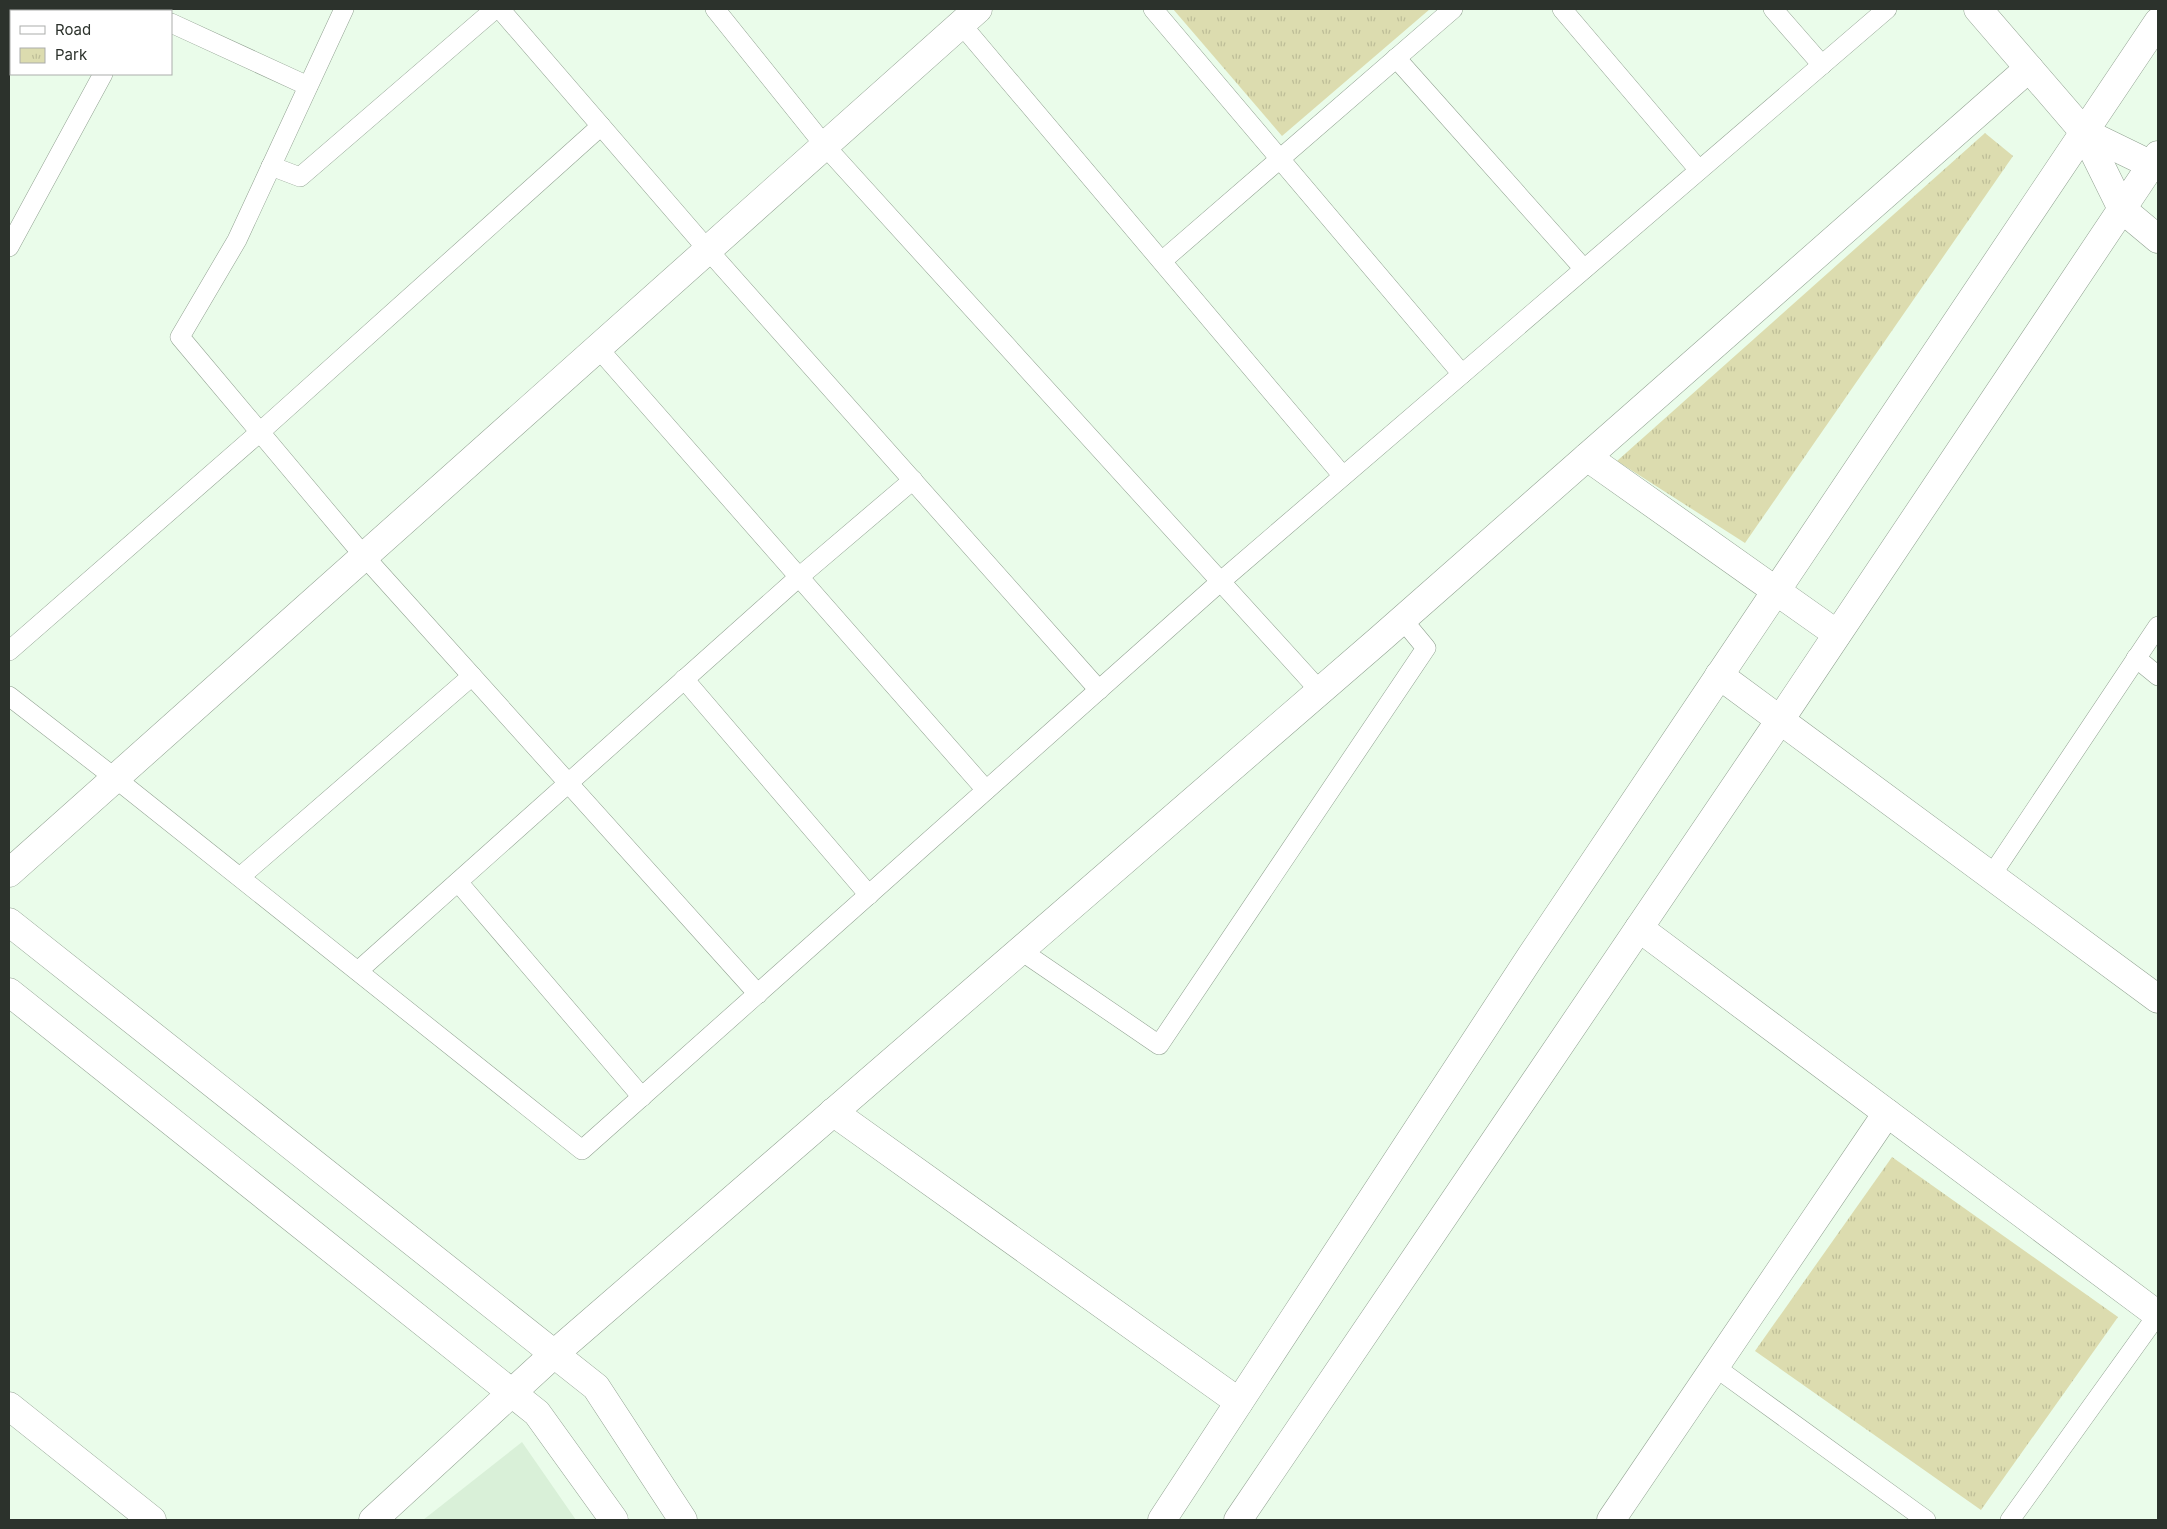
<svg xmlns="http://www.w3.org/2000/svg" width="2167" height="1529" font-family="Inter,sans-serif">
<defs>
<pattern id="park-tufts" width="24" height="20" patternUnits="userSpaceOnUse" patternTransform="scale(1.25)"><rect width="24" height="20" fill="#dcdcaf"/><path d="M3 7l-1-3M5 7V3M7 7l1-3M15 17l-1-3M17 17v-4M19 17l1-3" fill="none" stroke="#bdbd97"/></pattern>
</defs>
<rect width="100%" height="100%" fill="#eafcea"/>
<!-- built -->
<polygon fill="#d9f0d8" points="522,1442 576,1520 423,1520"/>
<!-- park -->
<g fill="url(#park-tufts)">
<polygon points="1173,9 1430,9 1282,136"/>
<polygon points="1985,133 2013,156 1745,543 1617,461"/>
<polygon points="1892,1157 2118,1317 1981,1510 1755,1351"/>
</g>
<g fill="none" stroke-linecap="round" stroke-linejoin="round">
<defs>
<g id="lane">
<polyline points="140,9 145,11"/>
<polyline points="344,9 237,240 180,337 364,556 758,994"/>
<polyline points="500,9 708,250 1099,690"/>
<polyline points="715,9 825,146 1320,691"/>
<polyline points="1153,9 1462,374"/>
<polyline points="1562,9 1699,170"/>
<polyline points="1773,9 1822,65"/>
<polyline points="171,23 308,86"/>
<polyline points="961,24 1343,476"/>
<polyline points="1396,58 1584,269"/>
<polyline points="271,166 300,177 495,9"/>
<polyline points="9,247 103,74"/>
<polyline points="1162,261 1453,9"/>
<polyline points="598,348 986,790"/>
<polyline points="9,651 260,432 601,126"/>
<polyline points="2136,658 2158,676"/>
<polyline points="684,679 869,895"/>
<polyline points="9,696 115,778 582,1150 1220,582 1887,9"/>
<polyline points="1991,876 2158,626"/>
<polyline points="240,877 472,676"/>
<polyline points="458,882 642,1097"/>
<polyline points="1020,950 1159,1045 1426,648 1402,619"/>
<polyline points="358,971 799,577 913,480"/>
<polyline points="1715,1367 1926,1520"/>
<polyline points="2010,1520 2158,1314"/>
</g>
<g id="street">
<polyline points="1978,9 2084,132"/>
<polyline points="1587,457 1837,634"/>
<polyline points="1719,675 2158,999"/>
<polyline points="9,873 978,9"/>
<polyline points="1639,928 2158,1315"/>
<polyline points="833,1112 1239,1402"/>
<polyline points="9,1406 152,1520"/>
<polyline points="373,1520 554,1354 1379,640 2029,68"/>
<polyline points="1611,1520 1887,1113"/>
</g>
<g id="secondary">
<polyline points="2084,132 2122,209 2158,239"/>
<polyline points="2084,132 2158,168"/>
<polyline points="9,922 596,1387 683,1520"/>
<polyline points="9,992 537,1413 614,1520"/>
<polyline points="1162,1520 1531,956 2158,22"/>
<polyline points="1238,1520 1780,720 2158,155"/>
</g>
</defs>
<!-- lane casing -->
<use href="#lane" stroke="#91a191" stroke-width="20"/>
<!-- street casing -->
<use href="#street" stroke="#91a191" stroke-width="29"/>
<!-- secondary casing -->
<use href="#secondary" stroke="#91a191" stroke-width="29"/>
<!-- lane -->
<use href="#lane" stroke="#fff" stroke-width="19"/>
<!-- street -->
<use href="#street" stroke="#fff" stroke-width="28"/>
<!-- secondary -->
<use href="#secondary" stroke="#fff" stroke-width="28"/>
</g>
<!-- border -->
<rect width="2167" height="1529" fill="none" stroke="#2c322c" stroke-width="20"/>
<!-- legend -->
<rect x="10" y="10" width="162" height="65" fill="#ffffff" stroke="#abadab"/>
<rect x="20" y="26" width="25" height="8" fill="#ffffff" stroke="#abadab"/>
<text x="55" y="35" font-size="15" fill="#2c322c">Road</text>
<rect x="20" y="48" width="25" height="15" fill="url(#park-tufts)" stroke="#abadab"/>
<text x="55" y="60" font-size="15" fill="#2c322c">Park</text>
</svg>
